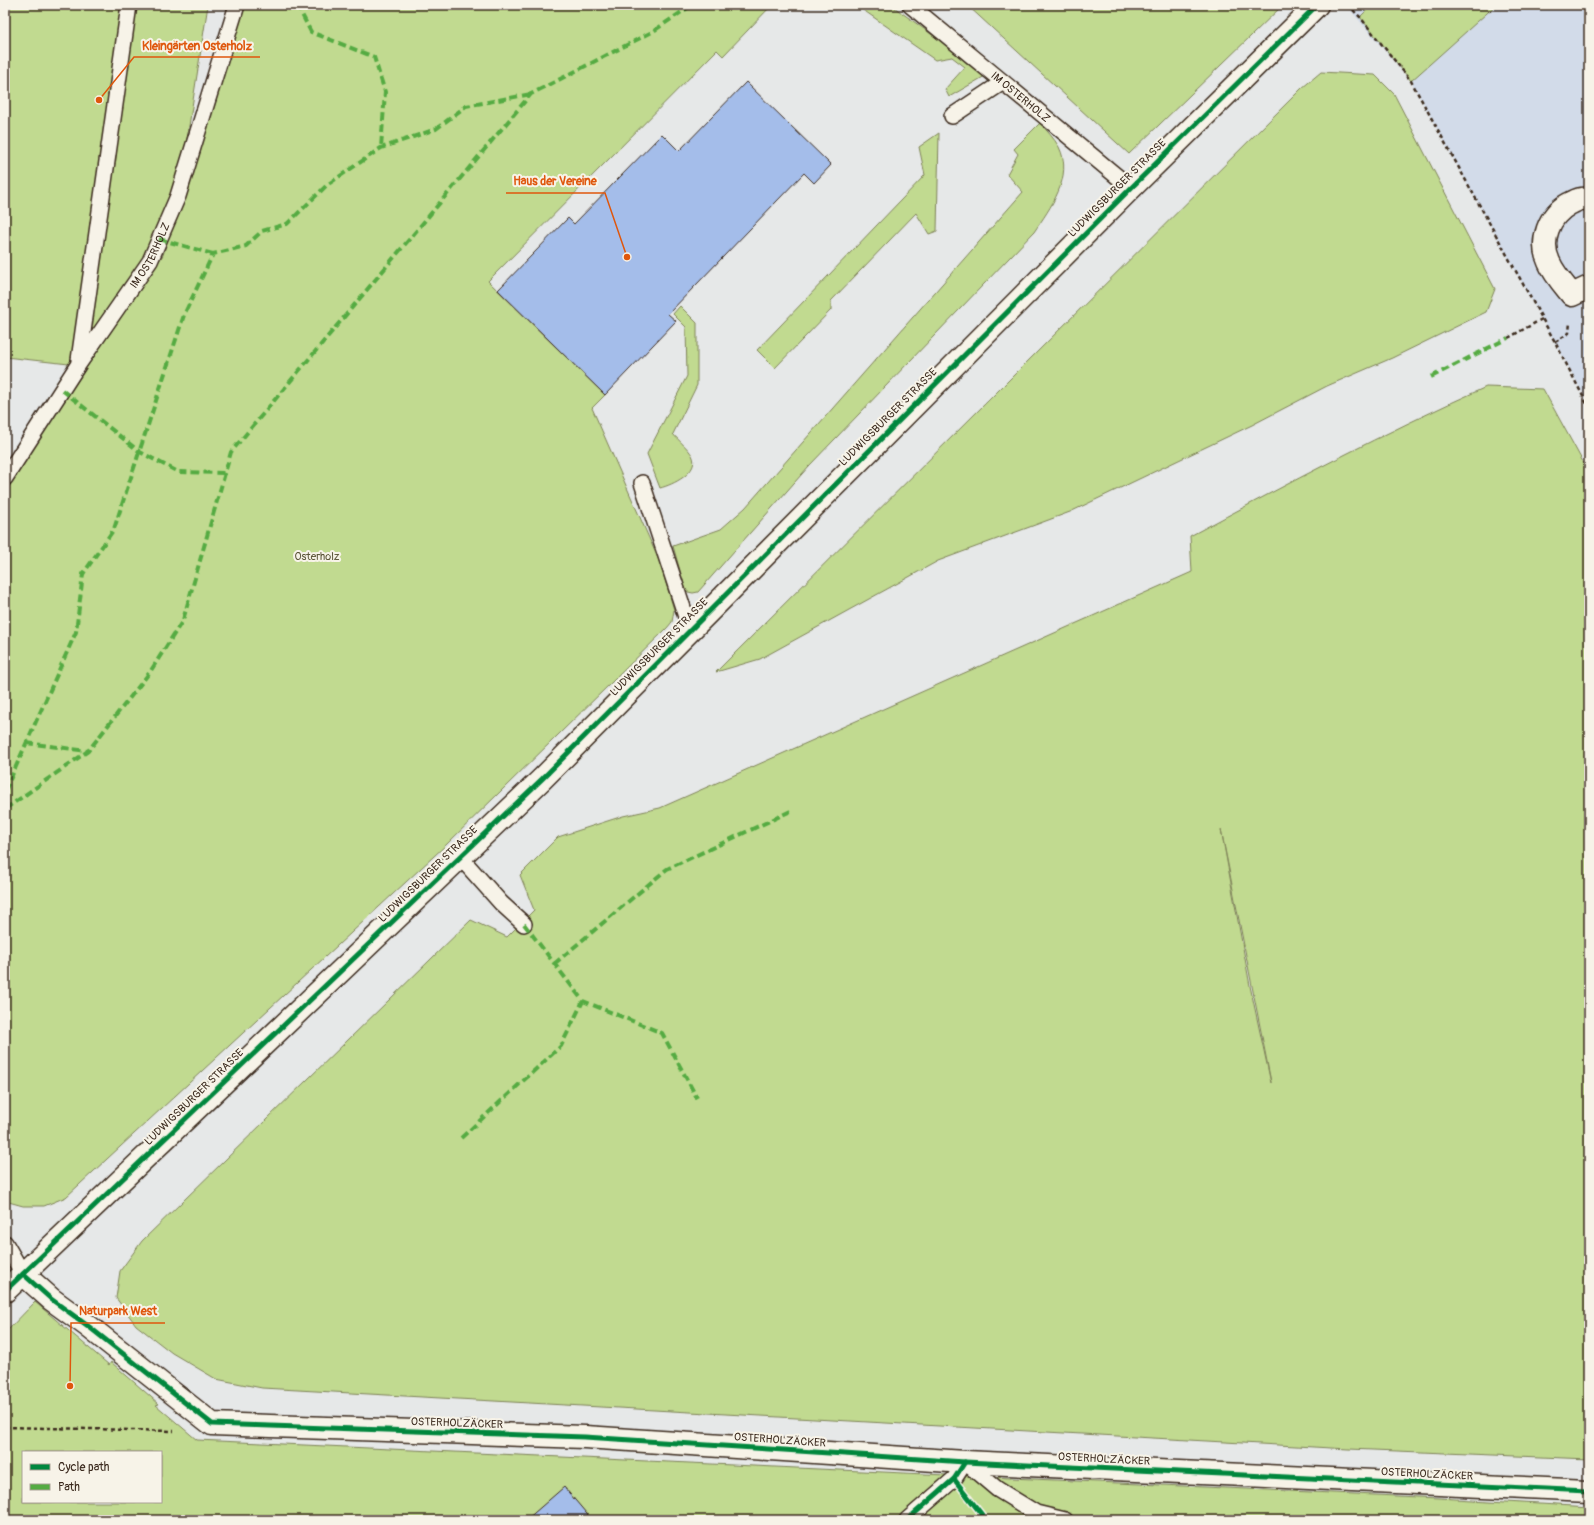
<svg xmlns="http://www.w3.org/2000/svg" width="1594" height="1525" font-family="Pangolin,sans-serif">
<rect width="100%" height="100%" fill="#e6e8e8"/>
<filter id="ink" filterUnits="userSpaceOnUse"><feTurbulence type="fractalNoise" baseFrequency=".025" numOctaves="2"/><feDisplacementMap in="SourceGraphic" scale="8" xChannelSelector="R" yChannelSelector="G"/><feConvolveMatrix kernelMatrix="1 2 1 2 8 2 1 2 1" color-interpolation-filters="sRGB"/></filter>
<g filter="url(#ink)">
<!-- built -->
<polygon fill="#d2dbe9" points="1346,5 1589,5 1589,404 1411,81"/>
<!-- green -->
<g fill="#c1da90" stroke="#7e8257" fill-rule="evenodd">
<polygon points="5,5 208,5 178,196 150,261 78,365 5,357"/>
<polygon points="242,5 772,5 723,56 717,50 488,281 605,395 592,408 660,563 674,610 672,622 667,628 447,844 66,1197 44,1206 23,1206 5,1201 5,488 163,255"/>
<polygon points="856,5 891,5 953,50 985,76 949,97 945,89 965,67 952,57 935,60"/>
<polygon points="967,5 1283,5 1129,154"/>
<polygon points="1372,5 1496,5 1411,81 1360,17"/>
<polygon points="1321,72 1375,75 1394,94 1495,289 1486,312 1392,358 1327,386 1252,425 1070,512 938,561 760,659 716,672 1302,88"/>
<path d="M1040,123C1046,130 1054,138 1059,147C1074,177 1050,208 1034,232L809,466L698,592L693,593L688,592L685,588L673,546L721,529L745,508L1023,192L1007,174L1018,154L1014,149Z"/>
<polygon points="939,133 937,231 929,234 916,213 831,301 831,310 775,368 757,350 925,175 919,147"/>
<path d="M680,306L697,323V385L673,434C678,440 688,448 692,455C701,472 672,485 660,488L647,454L687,376L686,327L673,314Z"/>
<path d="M1486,387L1543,389L1589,473V1459L1349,1449L262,1388L216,1379L172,1353L136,1325L116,1298L120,1271L142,1241L471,920L507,937L534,910L520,875L558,837L623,816L660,808L1192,572L1190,536C1287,484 1385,432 1486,387ZM1221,829L1271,1082V1083L1250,986Z"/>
<path d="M35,1302L109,1365L111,1362L159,1404L156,1405L197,1440L1439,1498L1589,1507V1520H5V1333ZM23,1452H161V1502H23Z"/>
</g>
<!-- building -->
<g fill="#a4bdea" stroke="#3b2a1e">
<polygon points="746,82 831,165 814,183 804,173 668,314 676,321 605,395 498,290 568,218 574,224 662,134 679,151"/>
<polygon points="564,1487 592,1520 526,1520"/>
</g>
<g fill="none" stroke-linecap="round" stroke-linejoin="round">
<defs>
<g id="lane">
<path id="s1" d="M910,5L1131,188"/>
<polyline points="952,116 1003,82"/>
<polyline points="79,360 129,5"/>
<path id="s2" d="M5,478L78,365L150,261L178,196L237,5"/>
<polyline points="642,483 690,629"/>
<polyline points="460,857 501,903 524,924"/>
<polyline points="5,1243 23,1274"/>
<polyline points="907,1520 954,1479 965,1462 997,1489 1036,1513 1065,1520"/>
</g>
<g id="street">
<path d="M1589,199C1580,198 1577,200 1569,204C1549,215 1539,241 1549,262C1554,274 1564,285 1572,295L1589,287"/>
<polyline points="23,1274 51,1299 88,1326 212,1424 585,1437 965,1462 1589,1491"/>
</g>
<polyline id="secondary" points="5,1291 542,779 1131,188 1317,5"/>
</defs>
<!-- lane casing -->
<use href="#lane" stroke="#3b2a1e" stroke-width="18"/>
<!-- street casing -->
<use href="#street" stroke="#3b2a1e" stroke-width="25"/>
<!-- secondary casing -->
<use href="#secondary" stroke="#3b2a1e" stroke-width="25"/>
<!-- path -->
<g stroke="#3b2a1e" stroke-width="2.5" stroke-dasharray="4 3" stroke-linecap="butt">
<polyline points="1348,5 1360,17 1411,81 1555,342 1589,408"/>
<polyline points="1508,338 1542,319"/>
<polyline points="1555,342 1569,333 1570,322"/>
<polyline points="5,1427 174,1431"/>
</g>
<!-- lane -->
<use href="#lane" stroke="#f7f3e8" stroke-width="15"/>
<!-- street -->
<use href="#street" stroke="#f7f3e8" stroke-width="22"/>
<!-- secondary -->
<use href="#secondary" stroke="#f7f3e8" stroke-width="22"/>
<!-- quiet -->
<g stroke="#55ab43" stroke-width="4" stroke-dasharray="8 4" stroke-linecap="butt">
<polyline points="297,5 311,32 374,57 385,92 381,148"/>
<polyline points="159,239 213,254"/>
<polyline points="1431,377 1508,338"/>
<polyline points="62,390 140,452 178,472 224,473"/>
<polyline points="26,743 88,751"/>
<polyline points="5,791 76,632 83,574 114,529 184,315 213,254 246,246 262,231 287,224 327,185 381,148 436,129 466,106 531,94"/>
<polyline points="5,809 88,751 150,672 183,620 231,452 531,94 652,32 692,5"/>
<polyline points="524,924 583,1001 662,1033 697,1098"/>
<polyline points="554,964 667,869 793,810"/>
<polyline points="461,1138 561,1046 583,1001"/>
</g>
<defs>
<g id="cycleway">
<polyline points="23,1274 51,1299 88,1326 212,1424 585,1437 965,1462 1589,1491"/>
<polyline points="5,1291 542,779 1131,188 1317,5"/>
<polyline points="954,1479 986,1520"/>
<polyline points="907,1520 954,1479 965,1462"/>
</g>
</defs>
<!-- cycleway casing -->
<use href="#cycleway" stroke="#f7f3e8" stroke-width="8"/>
<!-- cycleway -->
<use href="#cycleway" stroke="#00873e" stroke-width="5"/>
</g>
</g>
<g text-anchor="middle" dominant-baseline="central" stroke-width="4" stroke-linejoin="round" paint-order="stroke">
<!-- street labels -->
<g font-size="11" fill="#3b2a1e" stroke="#f7f3e8">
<text stroke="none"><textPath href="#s1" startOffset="144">IM OSTERHOLZ</textPath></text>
<text transform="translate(1117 188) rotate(-45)">LUDWIGSBURGER STRASSE</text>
<text stroke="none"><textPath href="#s2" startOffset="266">IM OSTERHOLZ</textPath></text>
<text transform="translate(888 417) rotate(-45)">LUDWIGSBURGER STRASSE</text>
<text transform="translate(659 647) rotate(-45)">LUDWIGSBURGER STRASSE</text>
<text transform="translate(428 874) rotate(-44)">LUDWIGSBURGER STRASSE</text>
<text transform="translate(194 1097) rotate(-44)">LUDWIGSBURGER STRASSE</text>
<text transform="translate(457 1423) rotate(2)">OSTERHOLZÄCKER</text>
<text transform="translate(780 1440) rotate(4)">OSTERHOLZÄCKER</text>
<text transform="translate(1104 1459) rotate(3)">OSTERHOLZÄCKER</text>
<text transform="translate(1427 1474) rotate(3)">OSTERHOLZÄCKER</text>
</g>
<!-- park labels -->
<g font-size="11" fill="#5c563a" stroke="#f7f3e8">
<text x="317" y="556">Osterholz</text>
</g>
</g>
<!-- callouts -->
<path fill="none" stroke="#df570d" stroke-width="1.5" d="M99 100L134 57H260M627 257L605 193H506M70 1386L71 1323H165"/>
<g fill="#df570d" stroke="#f7f3e8" stroke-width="1.5">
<circle cx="99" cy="100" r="4"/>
<circle cx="627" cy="257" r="4"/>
<circle cx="70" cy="1386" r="4"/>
</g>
<g font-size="12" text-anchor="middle" font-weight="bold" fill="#df570d" stroke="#f7f3e8" stroke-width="4" stroke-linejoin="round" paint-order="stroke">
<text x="197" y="50">Kleingärten Osterholz</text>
<text x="555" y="185">Haus der Vereine</text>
<text x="118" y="1315">Naturpark West</text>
</g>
<!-- margin -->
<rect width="1594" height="1525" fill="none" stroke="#f7f3e8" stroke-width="20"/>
<rect x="10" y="10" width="1574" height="1505" fill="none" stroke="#3b2a1e" stroke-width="1.5" filter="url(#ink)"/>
<!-- legend -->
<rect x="22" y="1451" width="140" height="52" fill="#f7f3e8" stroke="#aca397"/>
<rect x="30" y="1464" width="20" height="6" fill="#00873e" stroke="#aca397"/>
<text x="58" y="1471" font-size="12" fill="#3b2a1e">Cycle path</text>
<rect x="30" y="1484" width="20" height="6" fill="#55ab43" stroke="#aca397"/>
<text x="58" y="1491" font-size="12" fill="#3b2a1e">Path</text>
</svg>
